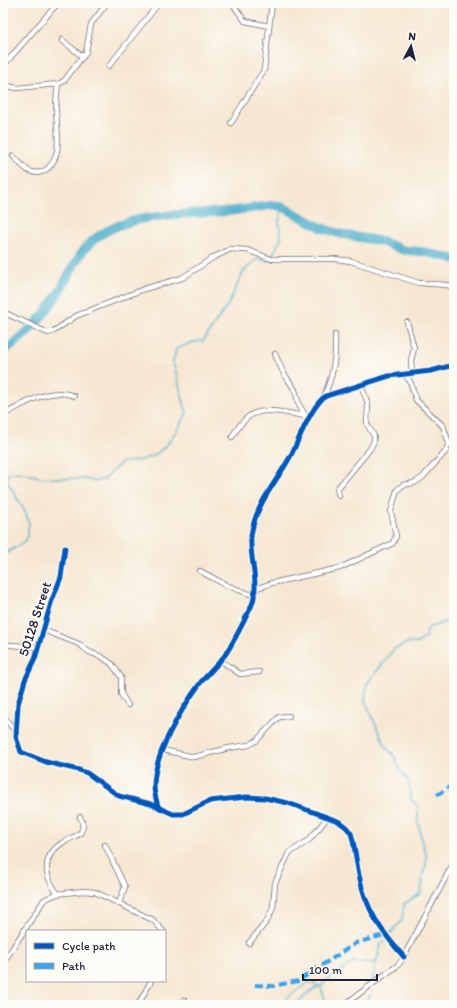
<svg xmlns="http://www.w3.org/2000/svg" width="457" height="1008" font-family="Itim,sans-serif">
<rect width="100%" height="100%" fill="#fdfcf7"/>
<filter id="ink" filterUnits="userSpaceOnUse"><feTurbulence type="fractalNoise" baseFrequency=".025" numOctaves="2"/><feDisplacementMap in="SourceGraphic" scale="8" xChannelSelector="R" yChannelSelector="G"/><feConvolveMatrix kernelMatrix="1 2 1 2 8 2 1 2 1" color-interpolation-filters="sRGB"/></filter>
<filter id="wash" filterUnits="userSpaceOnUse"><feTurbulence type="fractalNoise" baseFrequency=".012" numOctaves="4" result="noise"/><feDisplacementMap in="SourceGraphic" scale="16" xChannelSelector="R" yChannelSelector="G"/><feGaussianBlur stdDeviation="0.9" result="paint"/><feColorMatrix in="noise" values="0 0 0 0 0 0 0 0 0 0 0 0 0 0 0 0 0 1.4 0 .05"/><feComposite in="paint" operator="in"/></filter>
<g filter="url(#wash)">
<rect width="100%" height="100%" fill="#f6e7d2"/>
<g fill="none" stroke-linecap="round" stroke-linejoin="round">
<!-- stream -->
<g stroke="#4aabc9" stroke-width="1.5">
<polyline points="271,258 281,239 279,221 283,207"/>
<path d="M3,555L26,541L29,523L25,511L8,483L7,478L9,473L18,472L45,478L85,479L93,481L103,480L122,462C163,461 168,444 187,413C181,396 179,379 173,363L176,349L193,342L203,341L229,303L243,272L257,259L269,261"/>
<polyline points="389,935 402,920 404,904 420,894 423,881 421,879 426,866 426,854 422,842 418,821 418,805 411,800 409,782 398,767 395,757 386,747 365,701 367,684 394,649 408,643 418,643 425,637 428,628 450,620 454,614"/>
<polyline points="372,980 381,944 385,940"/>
<polyline points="287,998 309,982 321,987"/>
<path d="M326,1004L321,987C325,977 344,972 352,962L376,963"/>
<polyline points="296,1005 309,992 319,986"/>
<polyline points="366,1005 370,995"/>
</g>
<!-- river -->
<path stroke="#4aabc9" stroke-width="9" d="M3,351C28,335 47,313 62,287C69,275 75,261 84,250C112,213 176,215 218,212C237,211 256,207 275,205L283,207L322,228L340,234L380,241L403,250L425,252L454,259"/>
</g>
</g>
<g filter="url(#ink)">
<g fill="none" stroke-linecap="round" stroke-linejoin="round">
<defs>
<g id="minor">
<polyline points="232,3 245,21 269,26"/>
<polyline points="62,40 83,57"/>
<polyline points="3,66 58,3"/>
<polyline points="109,66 159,3"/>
<polyline points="3,85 17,88 58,84 64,81 86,52 91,24 107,3"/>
<polyline points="231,123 264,70 272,3"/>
<path d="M13,156C18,161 23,167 29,171C34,173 40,173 44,171C65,159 56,127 56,109C56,101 57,92 58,84"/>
<polyline points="3,312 48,333 54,331 76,316 144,289 182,278 214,257 231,249 247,250 271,259 335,259 351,261 419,283 447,285 454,287"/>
<polyline points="407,322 414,348 411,361 412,374"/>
<polyline points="275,354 283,372 295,390 299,405 307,418"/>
<path d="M323,398C333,377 336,359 335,335"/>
<path d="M3,415C24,404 50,386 74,396"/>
<path d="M232,437C236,430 241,423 248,417C263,405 289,414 306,416"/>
<polyline points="339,496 337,489 370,449 374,441 374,436 367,424 368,404 361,385"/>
<path d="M65,548L61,577L51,603L35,659L25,680L18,704L16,737L21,752L46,762L79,770L87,773L119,796L151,804L173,814H183L210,801L246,797L265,798L288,803L338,821L346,827L351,833C355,846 356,861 359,875C366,910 381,931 404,957"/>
<polyline points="200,571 226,585 255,596"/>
<polyline points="255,589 272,583 340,568 393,543 396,536 391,511 397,490 403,485 414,483 422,478 446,451 449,443 443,426 416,400 410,381 404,374"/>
<polyline points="43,630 79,644 89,652 102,657 112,664 121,677 121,694 128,705"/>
<polyline points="10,645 39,647"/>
<polyline points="220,660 240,674 259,672"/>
<polyline points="3,716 16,732"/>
<polyline points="163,750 194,757 229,748 249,745 256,741 279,717 289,716"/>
<path d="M158,806C156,799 154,793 154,786C154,753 182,708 201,682C209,673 218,664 225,655C235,640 243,623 251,607C261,585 249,559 251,536C255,504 277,482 291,455C299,440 312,404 326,396L389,376L431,371L454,365"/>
<polyline points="105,845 125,887 119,903"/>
<path d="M58,894C44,876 41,857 62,843C68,838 76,838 81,832C84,827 83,822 80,817"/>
<polyline points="249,943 267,921 273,908 275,883 289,853 309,840 328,817"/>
<polyline points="3,963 44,900 56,894 83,891 95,892 153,920 163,931"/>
<polyline points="138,1005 151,981"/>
<polyline points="182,1005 184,1000"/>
<polyline points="344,1005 398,965 402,960 454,862"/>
<polyline points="453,1005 454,1003"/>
</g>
</defs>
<!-- minor casing -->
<use href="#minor" stroke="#6c6770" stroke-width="6"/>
<!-- minor -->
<use href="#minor" stroke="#fff" stroke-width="4.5"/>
<!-- quiet -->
<g stroke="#3ea2ec" stroke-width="4" stroke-dasharray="8 4" stroke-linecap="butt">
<polyline points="437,795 454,784"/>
<polyline points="255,985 273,986 298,981 356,943 384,935"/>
</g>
<defs>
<g id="cycleway">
<path d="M65,548L61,577L51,603L35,659L25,680L18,704L16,737L21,752L46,762L79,770L87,773L119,796L151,804L173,814H183L210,801L246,797L265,798L288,803L338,821L346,827L351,833C355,846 356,861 359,875C366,910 381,931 404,957"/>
<path d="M158,806C156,799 154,793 154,786C154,753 182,708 201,682C209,673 218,664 225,655C235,640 243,623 251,607C261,585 249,559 251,536C255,504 277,482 291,455C299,440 312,404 326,396L389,376L431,371L454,365"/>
</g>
</defs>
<!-- cycleway casing -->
<use href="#cycleway" stroke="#fdfcf7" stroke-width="8"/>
<!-- cycleway -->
<use href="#cycleway" stroke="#0057b8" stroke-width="5"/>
</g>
</g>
<g text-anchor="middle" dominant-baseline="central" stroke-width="4" stroke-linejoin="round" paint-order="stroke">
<!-- street labels -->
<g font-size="14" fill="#22223b" stroke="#fdfcf7">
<text transform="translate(35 619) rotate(-72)">50128 Street</text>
</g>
</g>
<!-- margin -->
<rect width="457" height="1008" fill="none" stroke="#fdfcf7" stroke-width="16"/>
<!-- legend -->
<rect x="26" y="930" width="140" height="52" fill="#fdfcf7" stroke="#a5a5ac"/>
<rect x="34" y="943" width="20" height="6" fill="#0057b8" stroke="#a5a5ac"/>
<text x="62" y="950" font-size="12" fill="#22223b">Cycle path</text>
<rect x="34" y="963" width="20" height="6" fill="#3ea2ec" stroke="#a5a5ac"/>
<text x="62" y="970" font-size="12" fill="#22223b">Path</text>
<!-- north arrow -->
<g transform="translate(411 46) rotate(7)" stroke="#fdfcf7" stroke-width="3" paint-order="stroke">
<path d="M0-3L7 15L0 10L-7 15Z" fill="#22223b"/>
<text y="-6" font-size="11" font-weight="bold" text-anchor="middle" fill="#22223b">N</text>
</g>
<!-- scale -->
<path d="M303 974v6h74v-6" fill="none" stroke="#22223b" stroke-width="2"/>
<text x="309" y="974" font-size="12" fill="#22223b" stroke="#fdfcf7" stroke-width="3" paint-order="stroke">100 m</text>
</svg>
